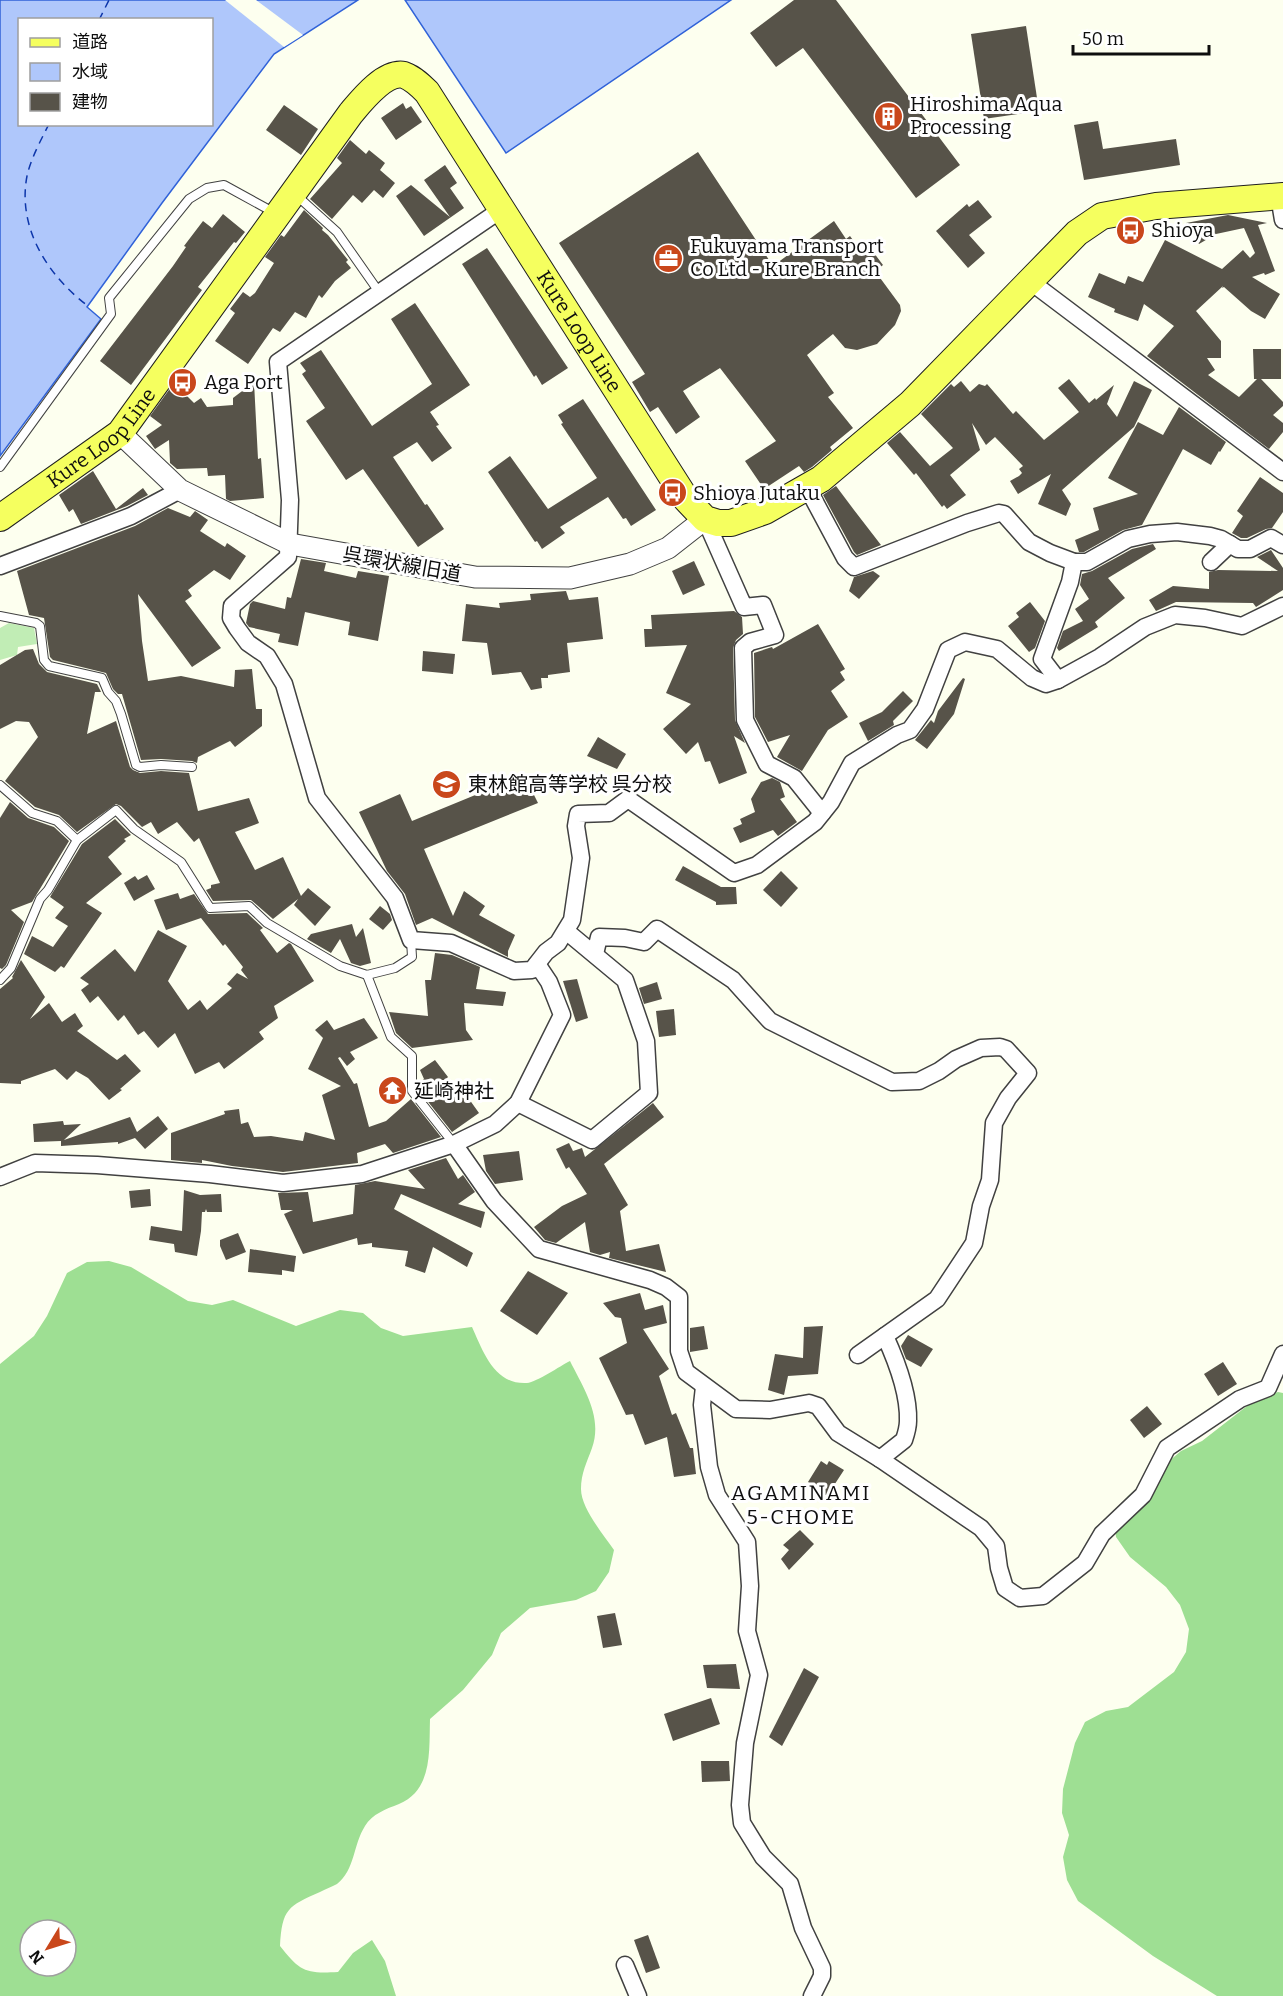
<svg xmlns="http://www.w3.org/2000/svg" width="1283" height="1996" font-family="Bitter,'Noto Sans JP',serif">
<rect width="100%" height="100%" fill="#fdffef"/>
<!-- green -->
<polygon fill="#c1edb5" points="9,623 34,628 37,644 18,647 17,655 0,660 0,628"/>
<!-- forest -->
<g fill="#9edf93" fill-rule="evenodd">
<path d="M109,1261L131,1267L188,1301L212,1305L233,1300L296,1326L340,1310L363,1313L381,1328L403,1336L472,1327C483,1351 494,1385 527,1383C537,1382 560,1366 570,1361C584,1389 603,1417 592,1448C587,1462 581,1473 581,1489C581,1508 603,1534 614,1550L609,1572L596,1591L576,1600L530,1608L501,1633L492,1655L463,1690L430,1719C429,1750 433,1790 399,1804C386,1809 372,1814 365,1826C353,1845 355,1870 337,1884C332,1887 325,1889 320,1892C288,1906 282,1909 280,1946C300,1971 305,1974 338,1972L353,1953L372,1940L385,1961L396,1996H0V1364L34,1336L47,1316L67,1273L87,1262ZM30,1930H66V1966H30Z"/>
<polygon points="1278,1392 1283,1393 1283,1996 1217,1996 1153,1956 1078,1901 1067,1880 1063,1857 1069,1835 1062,1813 1063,1789 1075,1743 1085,1722 1106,1711 1128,1707 1174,1672 1186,1652 1189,1629 1180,1605 1166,1587 1130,1557 1116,1537 1114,1515 1128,1496 1181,1451 1202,1441 1256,1399"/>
</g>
<!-- water -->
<g fill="#afc7fb" stroke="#3062d8" stroke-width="1.5" fill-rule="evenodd">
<path d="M0,0H358L274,54L162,203L87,307L101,319L0,456ZM20,20H212V124H20Z"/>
<polygon points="405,0 731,0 506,153"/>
</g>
<!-- pier -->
<polygon fill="#fdffef" points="225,0 256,0 303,35 284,47"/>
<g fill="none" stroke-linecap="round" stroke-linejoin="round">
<!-- ferry -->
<g stroke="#0d36aa" stroke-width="1.5" stroke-dasharray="8 6" stroke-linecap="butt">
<polyline points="99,20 109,0"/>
<path d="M49,124C41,140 31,158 27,176C17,228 48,276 88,306"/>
</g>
</g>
<!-- building -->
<g fill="#575349">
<polygon points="794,0 836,0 960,165 916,198 803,48 776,67 750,33"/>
<polygon points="1026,26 1039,111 984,119 971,34"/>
<polygon points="403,103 406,109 411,106 422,122 396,140 381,118"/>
<polygon points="284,105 318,129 301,155 266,130"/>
<polygon points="1098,121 1103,149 1176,139 1180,165 1084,180 1074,125"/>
<polygon points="350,140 366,154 369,150 385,163 380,170 395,183 383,198 374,190 362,203 353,195 332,219 310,199 342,163 337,158"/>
<polygon points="698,152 773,266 834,221 846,239 850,236 863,254 871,249 883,265 875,271 900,305 901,311 895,325 877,344 857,350 845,348 833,334 807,355 834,393 828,397 853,428 830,447 832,450 812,467 804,472 799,466 764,489 745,461 776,441 720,368 683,391 700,417 676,434 658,407 650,412 632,382 645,374 559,243"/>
<polygon points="445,165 457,183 450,188 464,208 424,236 396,196 411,185 450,217 424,180"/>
<polygon points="978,200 992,217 969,235 985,253 968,268 936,231 967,204 969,207"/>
<polygon points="304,210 323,228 322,230 328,235 348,260 346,262 351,268 335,281 322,298 319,295 306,318 295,312 280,332 273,328 248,364 215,341 235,313 230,309 243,292 250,297 255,293 274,263 265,257 281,235 284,237"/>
<polygon points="223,214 245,232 236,243 234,242 198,287 202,290 131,385 100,361 173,266 186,247 184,246 203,221 212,228"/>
<polygon points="1228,215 1267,223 1258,225 1275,271 1265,275 1264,273 1252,277 1280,294 1265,319 1251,311 1224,287 1222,288 1223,286 1196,311 1221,341 1221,358 1207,358 1215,370 1208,375 1239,397 1257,379 1254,379 1253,349 1281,349 1281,379 1261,379 1283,402 1283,406 1273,415 1283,423 1283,432 1269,449 1147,356 1174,326 1144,304 1138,321 1114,312 1115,309 1088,297 1099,273 1125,284 1128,276 1143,282 1165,240 1222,269 1243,250 1250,258 1255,253 1244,228 1216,234 1199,244 1186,223"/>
<polygon points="487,248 568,368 542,385 536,375 534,377 462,264"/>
<polygon points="415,303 470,385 430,412 439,425 436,426 452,448 432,462 417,442 393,457 425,505 427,504 444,529 418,547 363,469 346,480 306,421 325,408 302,374 306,371 300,363 321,350 372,426 432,384 391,319"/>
<polygon points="1069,379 1089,403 1095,398 1096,400 1114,385 1107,404 1117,417 1134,381 1152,390 1134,427 1062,490 1071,504 1066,516 1038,504 1051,474 1018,494 1010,481 1019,476 1022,473 1019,469 1023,466 995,437 986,445 972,423 980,450 950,475 966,495 947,509 944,505 942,507 916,473 914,475 887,443 900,432 930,466 953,448 921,414 951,384 954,387 961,381 970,392 979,384 985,386 987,384 1013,414 1016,411 1044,440 1079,412 1058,388"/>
<polygon points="254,382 258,459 261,458 264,498 230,501 226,499 225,475 208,476 207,468 177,469 170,463 169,440 155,449 146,436 162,425 150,416 174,383 194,403 201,398 207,407 233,405 233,398"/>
<polygon points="583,399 656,510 631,526 626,518 623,519 608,497 560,527 565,533 542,549 537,541 535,542 488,472 510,456 548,509 597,478 561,424 563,423 558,415"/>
<polygon points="1179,407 1226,442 1220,452 1219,451 1211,465 1183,449 1142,525 1123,530 1084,552 1079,552 1075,540 1099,530 1093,508 1138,494 1108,478 1138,422 1163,435"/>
<polygon points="93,471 116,509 143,488 148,495 127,506 81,524 73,509 69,512 59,495"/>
<polygon points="1260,477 1283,493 1283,512 1272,528 1266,529 1247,538 1241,538 1232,533 1243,516 1237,511"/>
<polygon points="836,486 854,510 881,545 857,555 854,552 823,495"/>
<polygon points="168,508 190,517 195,511 208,520 200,531 225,547 227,543 246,556 230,580 214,570 188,590 192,596 185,601 221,648 192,667 138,594 142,641 148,681 181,676 234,687 235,670 252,669 256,709 262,709 262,726 235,747 230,741 198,757 197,763 192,761 161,759 141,760 122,694 118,694 113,689 106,673 53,660 50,657 44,618 29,615 17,571 135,526"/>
<polygon points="1153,544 1156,549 1108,578 1125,598 1095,622 1098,627 1059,651 1057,648 1063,631 1083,621 1075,609 1089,599 1080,585 1082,574 1092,571 1132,549"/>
<polygon points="1271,550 1283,568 1283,590 1256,607 1253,603 1176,602 1156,611 1149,600 1173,586 1209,589 1209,572 1218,570 1278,571 1257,557"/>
<polygon points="301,559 326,563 324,571 356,578 358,571 389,576 378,641 348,635 350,622 305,612 298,646 278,642 280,634 249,627 246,623 250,604 253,601 285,609 287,597 291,598"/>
<polygon points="694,561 705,585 683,595 672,571"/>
<polygon points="873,571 880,576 859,599 849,591 854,577"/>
<polygon points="566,591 569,600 598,597 603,639 567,643 570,672 548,675 548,678 541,678 542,688 531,690 521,672 492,675 487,643 462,641 466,604 500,608 499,603 531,600 530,594"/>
<polygon points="1030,602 1045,621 1035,648 1029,652 1008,626 1019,617 1016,613"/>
<polygon points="734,611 742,617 743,634 736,640 733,648 735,720 745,743 734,736 747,773 719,784 710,761 705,762 698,742 686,754 663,729 691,704 666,693 687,645 645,647 644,629 652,629 651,615"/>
<polygon points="818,624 845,669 840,672 845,680 831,691 848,717 828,730 802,771 777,757 790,735 768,742 755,717 754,653 772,647 773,649"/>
<polygon points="33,649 39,664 47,672 97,684 101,692 95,692 87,734 116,721 130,767 133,770 140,773 161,771 189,773 198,811 249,798 259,823 235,832 255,870 283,857 301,896 308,888 331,907 315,926 294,905 298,899 273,919 251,900 213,901 206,890 211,888 211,885 220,883 199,838 194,842 177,822 158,834 151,822 142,827 121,806 116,804 77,832 59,815 35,807 5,781 38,737 29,722 16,721 0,729 0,665 25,650"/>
<polygon points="423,651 455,654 453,674 422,671"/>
<polygon points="963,678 965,679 954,714 927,749 915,740 931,720 934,723 938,711"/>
<polygon points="903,691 913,701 893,721 894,725 868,741 859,723 882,712"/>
<polygon points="598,737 626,754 617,769 587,756"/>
<polygon points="524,775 538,803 424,849 453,916 464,891 485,906 479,915 515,935 508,951 508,957 432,918 416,925 405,894 387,871 359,812 400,794 412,821"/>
<polygon points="772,778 780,782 785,797 780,799 797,822 778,836 773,830 740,843 733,828 742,824 740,819 755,812 751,799 761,782"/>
<polygon points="10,802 28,818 54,827 69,841 32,902 11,910 24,922 6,965 2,969 0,968 0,818"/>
<polygon points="115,819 131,835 124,839 126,841 108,857 122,874 86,903 102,913 64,968 61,966 55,972 24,954 32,936 53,947 68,926 55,918 64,907 50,897 82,844"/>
<polygon points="683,866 721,887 736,887 737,904 716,905 716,902 675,880"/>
<polygon points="781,871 798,888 781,907 763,890"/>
<polygon points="147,875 155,889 134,901 124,883 135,876 138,880"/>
<polygon points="178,893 180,899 194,894 208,914 247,913 263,928 260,930 277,953 289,943 291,944 314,981 274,1006 278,1018 259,1032 264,1039 224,1069 219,1062 195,1074 175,1033 158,1048 144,1031 138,1035 124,1015 118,1021 98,996 90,1003 81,990 89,984 80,978 115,949 135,972 158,930 187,946 168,981 188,1010 200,1000 207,1010 232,988 227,984 237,973 248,979 241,970 243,967 225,944 223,946 201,918 166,930 154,900"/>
<polygon points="380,906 390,914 392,920 383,930 369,919"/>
<polygon points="352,924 356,937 363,928 371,963 360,966 351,963 340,939 331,953 307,939 311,934"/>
<polygon points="435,953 452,955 480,967 476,989 506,992 503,1006 464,1003 466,1030 473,1040 412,1048 396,1033 389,1012 428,1016 425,980 431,980"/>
<polygon points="21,960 45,997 30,1019 49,1003 62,1022 75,1013 83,1026 77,1031 117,1060 125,1054 141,1071 120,1089 122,1090 109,1100 88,1078 76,1071 67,1080 55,1069 21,1081 21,1084 0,1083 0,989 13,978 12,977"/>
<polygon points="577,979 588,1018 576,1022 563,981"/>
<polygon points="657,982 662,999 644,1004 639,988"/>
<polygon points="674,1009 676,1035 659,1037 656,1011"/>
<polygon points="364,1018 378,1038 350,1052 355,1059 347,1066 340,1057 338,1058 354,1084 357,1083 369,1127 386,1121 411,1099 441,1137 393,1153 385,1144 357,1153 358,1163 283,1172 232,1166 202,1160 202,1163 171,1160 171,1133 225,1114 224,1111 239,1109 241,1124 248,1122 254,1137 271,1136 303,1141 305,1132 335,1140 322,1095 341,1086 308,1069 323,1038 315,1030 327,1020 334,1030"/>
<polygon points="435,1060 448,1077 446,1079 466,1101 469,1099 479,1113 452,1132 418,1089 418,1085 424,1079 420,1070"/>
<polygon points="653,1103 664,1117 604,1164 628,1205 620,1211 626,1251 659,1244 666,1272 609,1258 610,1252 600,1255 590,1252 585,1222 556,1243 545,1240 534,1227 562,1206 587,1194 569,1167 566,1169 556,1149 569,1143 573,1151 582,1148 585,1157"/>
<polygon points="158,1116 168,1129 145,1149 135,1138 118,1144 118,1142 61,1146 61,1141 34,1142 33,1124 63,1121 64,1125 81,1124 64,1140 130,1117 137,1132"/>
<polygon points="519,1151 523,1180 495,1184 486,1171 483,1155"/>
<polygon points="446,1158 458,1179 463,1175 475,1192 458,1204 485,1212 481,1228 401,1194 394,1209 473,1253 467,1267 433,1247 425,1273 405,1266 408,1251 372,1247 372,1243 358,1245 357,1238 303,1254 284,1214 293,1210 281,1210 278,1193 308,1192 313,1222 353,1214 355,1185 375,1181 425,1189 408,1170"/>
<polygon points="150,1189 151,1206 131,1208 129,1191"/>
<polygon points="184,1190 200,1195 221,1194 222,1212 207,1212 206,1209 205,1212 202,1212 201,1231 197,1256 175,1252 174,1244 149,1240 151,1226 182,1231"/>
<polygon points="238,1233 246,1252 226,1260 220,1246 220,1240"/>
<polygon points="250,1249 296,1256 294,1272 282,1270 282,1275 248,1272"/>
<polygon points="528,1271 568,1293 537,1335 500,1311"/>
<polygon points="640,1293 645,1310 663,1305 667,1323 643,1329 669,1369 659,1376 672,1415 676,1413 690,1448 693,1448 696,1474 674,1477 667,1437 645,1445 633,1414 626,1415 599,1358 627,1343 621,1318 615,1317 603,1303"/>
<polygon points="704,1326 708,1349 690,1352 690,1328"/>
<polygon points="823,1326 818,1374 788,1376 784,1395 768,1390 775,1354 803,1358 804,1327"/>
<polygon points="908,1335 933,1349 921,1367 906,1359 901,1346"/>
<polygon points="1223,1362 1237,1384 1218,1396 1204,1374"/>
<polygon points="1147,1406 1162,1424 1144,1438 1130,1420"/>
<polygon points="821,1461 827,1465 829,1461 844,1470 827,1496 808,1482"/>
<polygon points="800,1530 814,1544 789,1570 781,1559 789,1550 783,1545"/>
<polygon points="615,1613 622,1645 603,1648 597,1616"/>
<polygon points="736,1664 740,1689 707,1688 703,1665"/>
<polygon points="804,1668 819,1677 782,1746 769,1737"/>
<polygon points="711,1698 720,1724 673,1741 664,1714"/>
<polygon points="701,1761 729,1761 730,1781 702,1782"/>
<polygon points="648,1935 660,1968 646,1973 634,1940"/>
</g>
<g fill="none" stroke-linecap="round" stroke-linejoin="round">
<defs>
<g id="service">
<polyline points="295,194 337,232 379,292"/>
<polyline points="0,467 111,314 109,298 189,199 207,188 224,185 275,213"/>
<polyline points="0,616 36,623 40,626 44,660 49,666 102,678 108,692 116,701 121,714 136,765 140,767 161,765 192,767"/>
<polyline points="0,785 32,813 57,821 77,840 116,810 134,829 181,862 210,908 249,906 267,923 340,966 367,975 395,968 412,957 411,940"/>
<polyline points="367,975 391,1037 412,1056 412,1091 454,1144"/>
<polyline points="0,980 11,968 40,899 48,890 77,840"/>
</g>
<g id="minor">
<polyline points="1279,196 1283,220"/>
<polyline points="502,209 278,362 290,500 288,557 232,606 231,618 237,628 248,643 267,656 284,684 317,798 395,898 411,940 451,943 514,971 532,970 546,952 558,943 572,920 581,858 576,826 578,814 609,813 628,799 734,873 757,865 815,822 831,802 852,763 897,735 910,730 925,709 948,650 965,642 997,649 1032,678 1046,684 1058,680"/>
<polyline points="1031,282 1283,472"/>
<polyline points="807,487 845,558 854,567 967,523 999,513 1004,514 1029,542 1050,553 1074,562"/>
<polyline points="705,519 744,607 763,605 775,635 750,642 743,648 745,720 767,764 794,778 822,813"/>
<polyline points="1283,545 1271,538 1250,549 1238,549 1221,539 1210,536 1177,532 1150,534 1128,539 1087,562 1074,562 1070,582 1042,659 1058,680 1100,657 1145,627 1175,615 1205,618 1242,626 1283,606"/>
<polyline points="1211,562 1230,544"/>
<polyline points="0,566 131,516 180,490"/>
<polyline points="595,954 599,937 625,938 644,942 657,929 733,980 770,1021 892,1082 919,1081 939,1071 956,1059 981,1048 1000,1047 1006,1049 1028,1073 1008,1098 994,1123 990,1180 981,1206 974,1243 937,1299 858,1355"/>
<polyline points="518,1103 592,1140 649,1093 646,1041 625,980 566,931"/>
<polyline points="454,1144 494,1201 539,1249 650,1280 666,1287 679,1297 679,1351 686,1372 736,1409 770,1410 809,1403 818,1406 838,1433 880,1459 981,1528 996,1546 999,1568 1005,1588 1020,1598 1043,1596 1085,1563 1102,1534 1143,1495 1167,1448 1240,1399 1268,1388 1283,1354"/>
<polyline points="0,1177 35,1163 97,1165 210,1174 283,1183 362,1174 454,1144 495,1124 518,1103 562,1015 549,982 537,964"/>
<polyline points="704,1387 702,1405 709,1467 717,1495 747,1542 750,1586 747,1631 759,1675 745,1743 740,1805 742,1823 763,1857 790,1884 803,1928 822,1968 822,1976 812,1996"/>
<path d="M880,1459L904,1440C906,1434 908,1427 908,1421C909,1394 896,1360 885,1336"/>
<polyline points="625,1965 638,1996"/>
</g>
<polyline id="tertiary" points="120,433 180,490 290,544 475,577 570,578 630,564 668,548 705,519"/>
<g id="primary">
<path id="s1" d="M0,518L120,433L351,113C362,100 385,71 404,75C413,78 421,86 427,92L686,499L705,519L718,523H731L765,511L821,479L910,404L1077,233L1102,216L1156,206L1283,196"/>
</g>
</defs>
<!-- service casing -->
<use href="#service" stroke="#414141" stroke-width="10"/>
<!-- minor casing -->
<use href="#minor" stroke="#414141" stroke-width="19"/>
<!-- tertiary casing -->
<use href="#tertiary" stroke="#414141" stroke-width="23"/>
<!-- primary casing -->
<use href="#primary" stroke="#1f1f1f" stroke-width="28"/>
<!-- service -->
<use href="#service" stroke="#fff" stroke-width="8"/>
<!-- minor -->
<use href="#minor" stroke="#fff" stroke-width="16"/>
<!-- tertiary -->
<use href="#tertiary" stroke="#fff" stroke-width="21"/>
<!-- primary -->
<use href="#primary" stroke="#f5ff5f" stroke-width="26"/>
</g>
<!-- icons -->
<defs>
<symbol id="building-disc" viewBox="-11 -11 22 22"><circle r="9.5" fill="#c9471b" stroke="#fff"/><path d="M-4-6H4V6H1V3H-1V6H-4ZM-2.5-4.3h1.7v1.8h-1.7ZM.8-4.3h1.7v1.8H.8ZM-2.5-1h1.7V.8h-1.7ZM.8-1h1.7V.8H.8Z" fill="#fff"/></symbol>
<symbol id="bus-disc" viewBox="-11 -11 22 22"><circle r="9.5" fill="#c9471b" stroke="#fff"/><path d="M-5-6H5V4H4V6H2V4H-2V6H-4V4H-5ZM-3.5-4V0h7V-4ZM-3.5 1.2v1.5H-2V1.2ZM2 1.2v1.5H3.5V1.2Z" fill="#fff"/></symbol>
<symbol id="office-disc" viewBox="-11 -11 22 22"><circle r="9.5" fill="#c9471b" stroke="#fff"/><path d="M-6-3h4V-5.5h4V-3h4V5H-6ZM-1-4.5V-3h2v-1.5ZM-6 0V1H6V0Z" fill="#fff"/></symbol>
<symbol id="school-disc" viewBox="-11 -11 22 22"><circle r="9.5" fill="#c9471b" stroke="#fff"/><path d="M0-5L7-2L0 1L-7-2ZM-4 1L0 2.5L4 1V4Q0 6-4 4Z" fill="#fff"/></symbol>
<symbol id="temple-disc" viewBox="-11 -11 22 22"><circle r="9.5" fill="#c9471b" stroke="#fff"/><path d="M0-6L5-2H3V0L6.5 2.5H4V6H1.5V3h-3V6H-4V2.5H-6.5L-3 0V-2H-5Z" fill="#fff"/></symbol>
</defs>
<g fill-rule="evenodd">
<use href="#building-disc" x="872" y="100" width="33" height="33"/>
<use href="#bus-disc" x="1114" y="214" width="33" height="33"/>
<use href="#office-disc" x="652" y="242" width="33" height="33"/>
<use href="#bus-disc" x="166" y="366" width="33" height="33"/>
<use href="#bus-disc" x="656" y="476" width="33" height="33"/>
<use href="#school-disc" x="430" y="768" width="33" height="33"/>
<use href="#temple-disc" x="376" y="1074" width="33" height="33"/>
</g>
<g text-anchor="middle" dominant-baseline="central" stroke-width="6" stroke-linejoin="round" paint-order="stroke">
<!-- poi labels -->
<g font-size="20" fill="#0e0e0e" stroke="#fff" text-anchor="start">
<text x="910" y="104">Hiroshima Aqua<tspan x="910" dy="23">Processing</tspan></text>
<text x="1151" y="230">Shioya</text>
<text x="690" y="246">Fukuyama Transport<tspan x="690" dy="23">Co Ltd - Kure Branch</tspan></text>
<text x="204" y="382">Aga Port</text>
<text x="693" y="493">Shioya Jutaku</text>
<text x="468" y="784">東林館高等学校 呉分校</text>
<text x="414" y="1091">延崎神社</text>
</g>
<!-- street labels -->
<g font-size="20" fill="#0e0e0e" stroke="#fff">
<text stroke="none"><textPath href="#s1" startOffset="922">Kure Loop Line</textPath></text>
<text stroke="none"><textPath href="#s1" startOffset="130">Kure Loop Line</textPath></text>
<text transform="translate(402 564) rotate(10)">呉環状線旧道</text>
</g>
<!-- neighbourhood labels -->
<g font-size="21" letter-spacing="1.5" fill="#0e0e0e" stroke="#fff">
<text x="801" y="1493">AGAMINAMI<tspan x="801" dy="24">5-CHOME</tspan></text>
</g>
</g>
<!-- legend -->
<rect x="18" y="18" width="195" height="108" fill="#ffffff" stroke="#9f9f9f" stroke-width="1.5"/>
<rect x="30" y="38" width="30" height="9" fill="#f5ff5f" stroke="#9f9f9f" stroke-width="1.5"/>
<text x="72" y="48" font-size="18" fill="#0e0e0e">道路</text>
<rect x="30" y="63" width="30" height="18" fill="#afc7fb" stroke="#9f9f9f" stroke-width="1.5"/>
<text x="72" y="78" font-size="18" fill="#0e0e0e">水域</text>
<rect x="30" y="93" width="30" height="18" fill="#575349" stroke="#9f9f9f" stroke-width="1.5"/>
<text x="72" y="108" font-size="18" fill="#0e0e0e">建物</text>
<!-- north arrow -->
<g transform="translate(48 1948) rotate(232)"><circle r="28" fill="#ffffff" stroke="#9f9f9f" stroke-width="1.5"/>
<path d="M0-4.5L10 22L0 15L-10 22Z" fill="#c9471b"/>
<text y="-9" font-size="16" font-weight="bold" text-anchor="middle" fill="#0e0e0e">N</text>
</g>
<!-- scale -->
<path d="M1073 45v9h136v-9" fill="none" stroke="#0e0e0e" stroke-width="3"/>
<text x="1082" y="45" font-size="18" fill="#0e0e0e" stroke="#ffffff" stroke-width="4.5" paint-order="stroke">50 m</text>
</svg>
